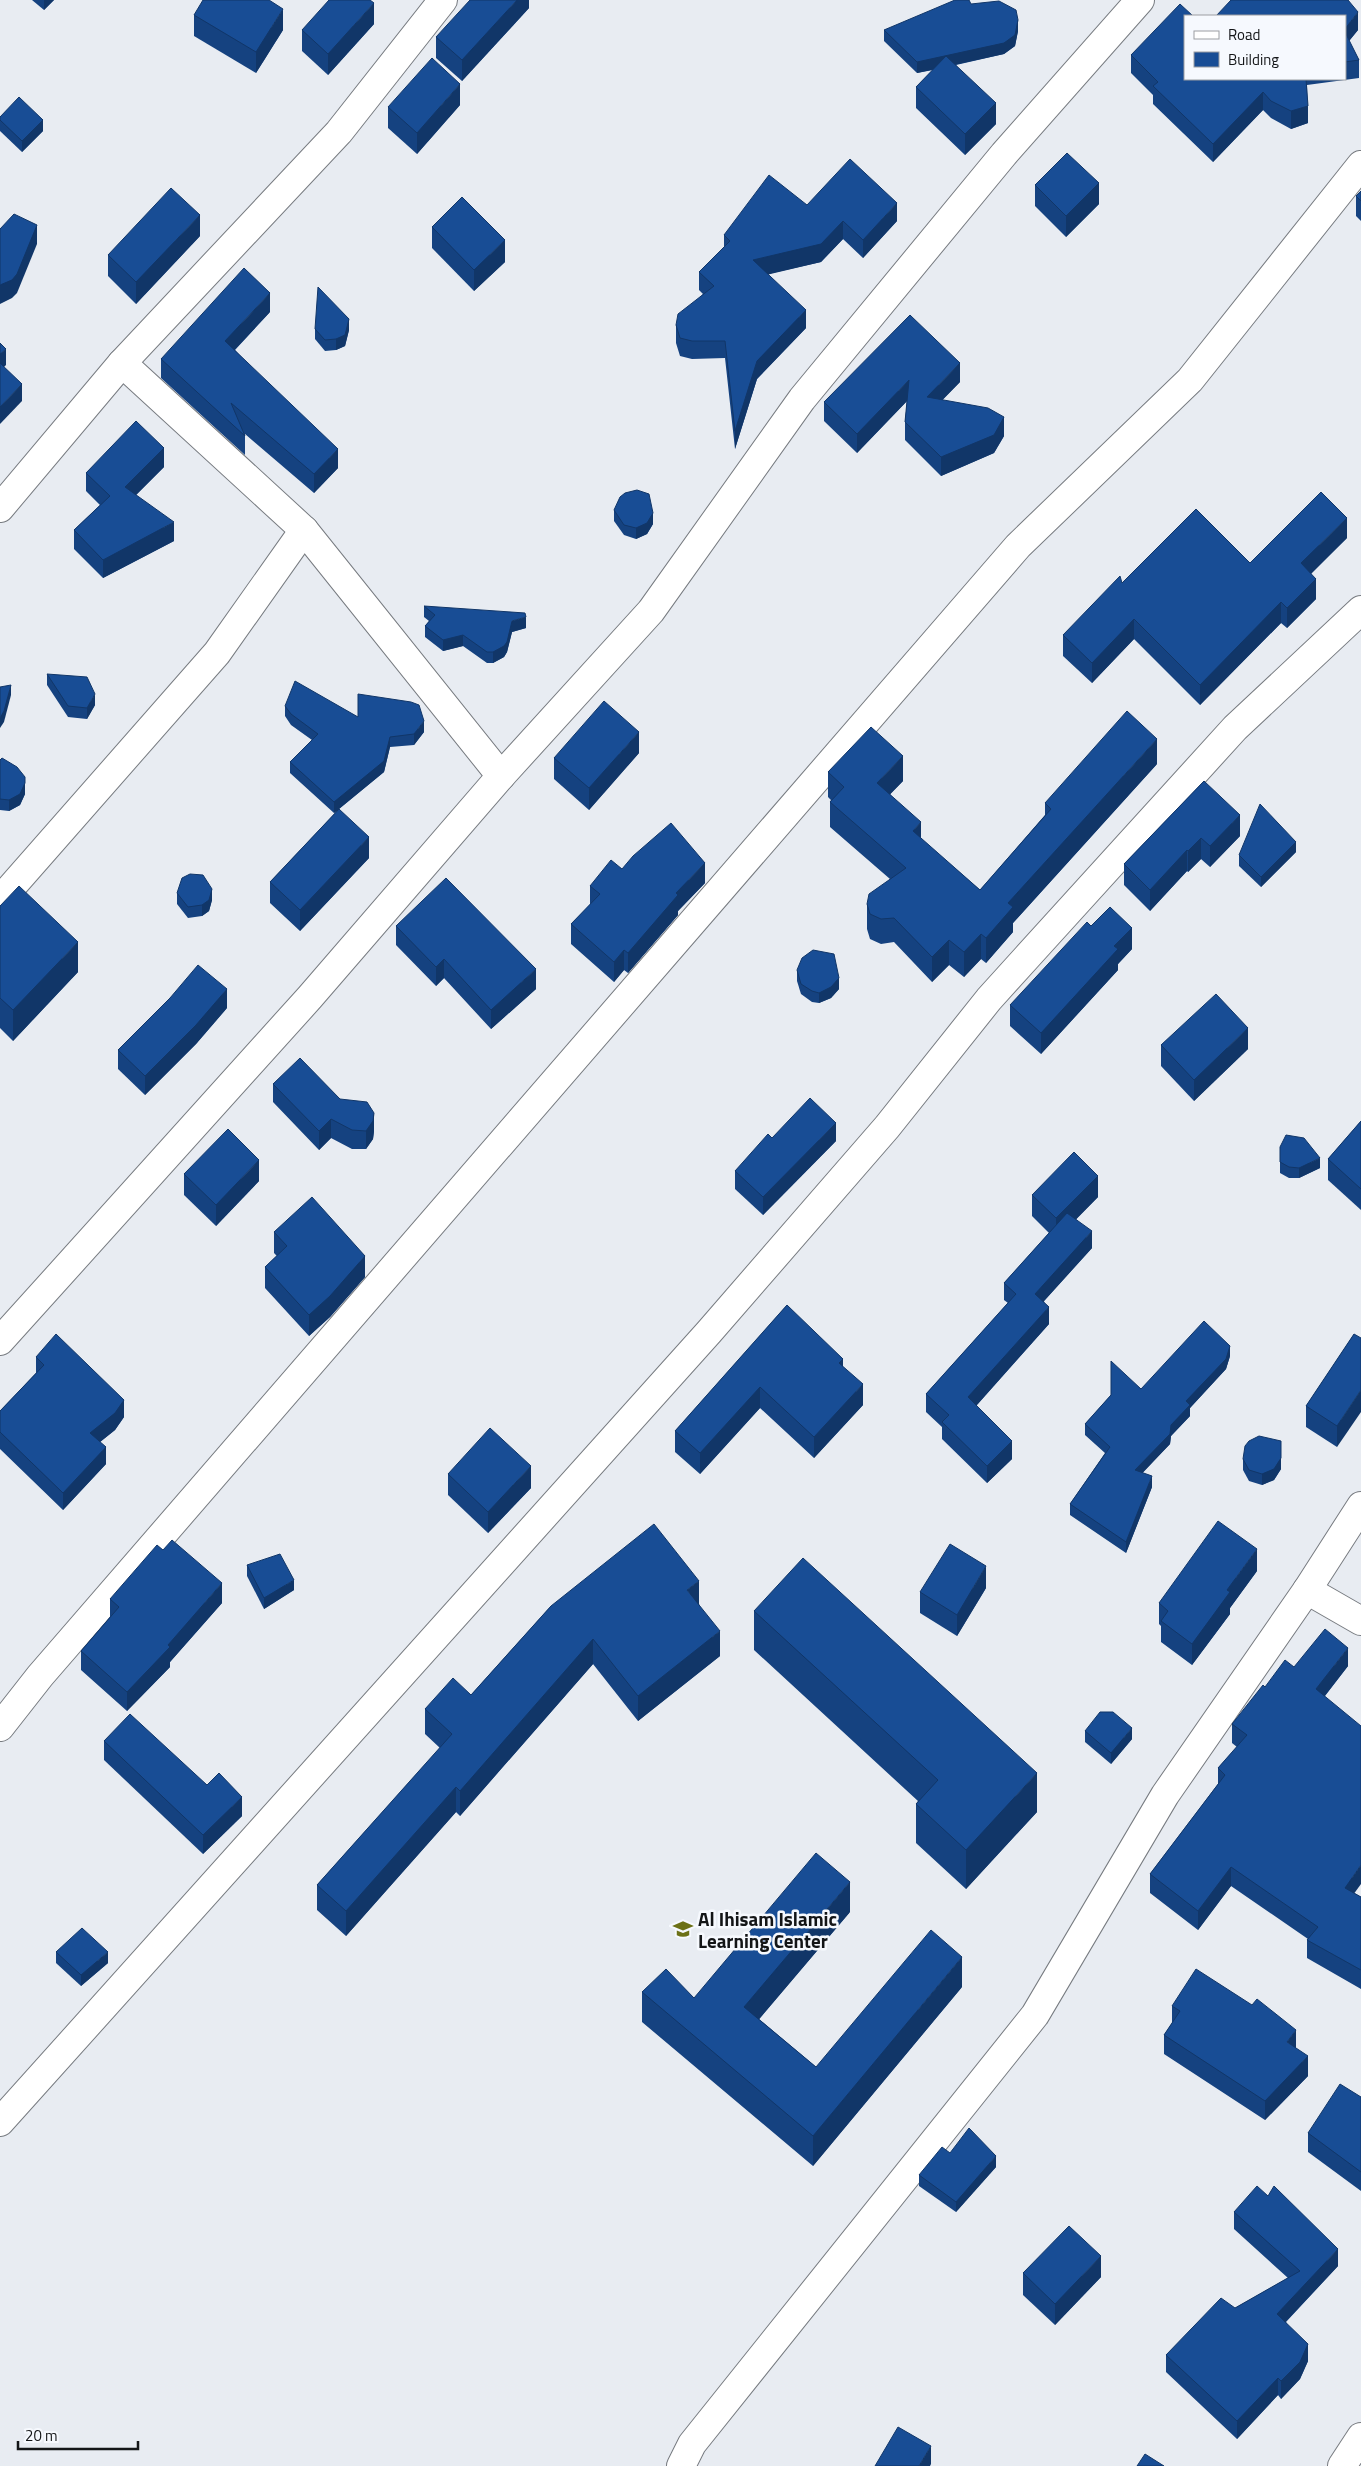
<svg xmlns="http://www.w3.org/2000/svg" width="1361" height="2466" font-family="'Titillium Web',sans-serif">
<rect width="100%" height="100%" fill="#e8ecf2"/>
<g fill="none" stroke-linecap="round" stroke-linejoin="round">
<defs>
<g id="street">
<polyline points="122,363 304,530 501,776"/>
<polyline points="0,508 122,363 339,132 443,0"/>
<polyline points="0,900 217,653 304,530"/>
<polyline points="0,1341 310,997 501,776 651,611 802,399 1004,154 1140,0"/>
<polyline points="1307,1590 1361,1621"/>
<polyline points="0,1727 40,1676 1018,546 1190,380 1361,165"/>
<polyline points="0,2122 709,1332 887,1127 989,999 1027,957 1235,728 1361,610"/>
<polyline points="681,2466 692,2444 1035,2015 1165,1795 1307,1590 1361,1506"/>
<polyline points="1342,2466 1361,2437"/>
</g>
</defs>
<!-- street casing -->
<use href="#street" stroke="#777b80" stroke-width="30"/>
<!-- street -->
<use href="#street" stroke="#fff" stroke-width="28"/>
</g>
<!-- wall -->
<g fill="#154280">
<polygon points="32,0 54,0 44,10"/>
<polygon points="529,0 529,8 462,81 436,58 436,37"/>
<polygon points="971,4 1018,31 1015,46 1004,54 956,65 996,124 965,155 916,108 916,87 933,70 917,73 884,41 884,30"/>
<polygon points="194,15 283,30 256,73 194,36"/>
<polygon points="1345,16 1358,30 1349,41 1359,60 1359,78 1307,85 1308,123 1291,129 1271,118 1263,110 1213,162 1153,104 1153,95 1131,73 1131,55 1185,79 1345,79"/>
<polygon points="374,24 328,75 302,51 302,30"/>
<polygon points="460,105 417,154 388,128 388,107"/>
<polygon points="0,117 43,131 22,152 0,131"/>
<polygon points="1035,185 1099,204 1066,237 1035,206"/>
<polygon points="1361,191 1361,221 1356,216 1356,196"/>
<polygon points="807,205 897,221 863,258 843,239 821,262 768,274 806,328 757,379 735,449 725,358 692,359 680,356 676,343 676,325 703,294 699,290 699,272 724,247 724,235"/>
<polygon points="432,227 505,262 474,291 432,248"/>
<polygon points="200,236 136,304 108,276 108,255"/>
<polygon points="270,312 235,350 338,468 314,493 245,434 245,455 161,378 161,359"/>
<polygon points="315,329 349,330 345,346 336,350 325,351 315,339"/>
<polygon points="960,382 942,400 1004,436 994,453 941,476 905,440 905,422 907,401 857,453 824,421 824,402"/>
<polygon points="164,467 136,495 174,541 103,578 74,549 74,530 100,505 86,491 86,473"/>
<polygon points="614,510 653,524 647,534 636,539 624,535 614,521"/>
<polygon points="1347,538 1311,573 1316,599 1287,628 1281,623 1200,705 1134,639 1092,683 1063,656 1063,635 1122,583 1250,563"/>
<polygon points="424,606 526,628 512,632 507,652 504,657 493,663 487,663 463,646 443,651 425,637 425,626 429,621 424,617"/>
<polygon points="47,674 95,705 87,719 68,717 47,685"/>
<polygon points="285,706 358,717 424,732 414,745 390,747 384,772 339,809 369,858 300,931 270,903 270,882 338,810 334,813 290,773 290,762 312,740 291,725 285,716"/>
<polygon points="639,753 589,810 554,779 554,758"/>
<polygon points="0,760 25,794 20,805 9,811 0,810"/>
<polygon points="1157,764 1013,923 1013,932 986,963 981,959 964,977 949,965 932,982 894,942 881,944 870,939 867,929 867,904 890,879 830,827 830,802 831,800 828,797 828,772 903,781 890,794 921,839 980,890 1045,815 1045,803"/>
<polygon points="1204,781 1240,836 1210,867 1201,859 1188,872 1187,871 1150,911 1124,885 1124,864"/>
<polygon points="1296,852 1261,887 1239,866 1239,855"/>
<polygon points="622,869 705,883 678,911 678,915 628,973 624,970 614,982 571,944 571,924 590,905 590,886"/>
<polygon points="177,893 212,900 209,911 202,916 188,918 177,904"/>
<polygon points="0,906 78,972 13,1041 0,1028"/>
<polygon points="396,926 536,989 491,1029 444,978 436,986 396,945"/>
<polygon points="1091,926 1132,949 1118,964 1118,970 1041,1054 1010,1026 1010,1005"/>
<polygon points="797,970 839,989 831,998 819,1003 812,1002 801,994 797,981"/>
<polygon points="227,1008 196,1044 145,1095 118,1069 118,1050"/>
<polygon points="1161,1045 1248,1049 1194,1101 1161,1066"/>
<polygon points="273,1084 340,1099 374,1131 373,1139 366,1149 352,1149 331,1138 319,1150 273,1102"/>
<polygon points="1361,1121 1361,1210 1328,1180 1328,1159"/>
<polygon points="772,1138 836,1141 763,1215 735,1189 735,1171"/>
<polygon points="1280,1147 1320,1168 1299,1178 1289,1178 1280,1173"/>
<polygon points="184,1174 259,1181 216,1226 184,1195"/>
<polygon points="1032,1195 1098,1197 1076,1219 1092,1248 1044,1301 1049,1324 976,1406 1012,1459 987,1483 942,1439 942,1427 926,1412 926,1394 1008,1303 1004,1300 1004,1283 1049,1233 1032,1216"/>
<polygon points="274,1232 365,1277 330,1317 309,1336 265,1288 265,1267 277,1256 274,1253"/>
<polygon points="787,1305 843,1367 863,1405 814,1458 760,1408 700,1474 675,1452 675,1431"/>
<polygon points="1354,1334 1337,1447 1306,1427 1306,1406"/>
<polygon points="1230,1356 1226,1369 1190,1408 1190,1416 1171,1436 1170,1444 1142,1473 1152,1487 1126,1553 1070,1515 1070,1504 1105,1453 1085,1435 1085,1424 1111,1395 1141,1389"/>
<polygon points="36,1357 124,1417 115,1430 100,1442 106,1464 63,1510 0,1449 0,1411 36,1373"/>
<polygon points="1243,1459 1281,1469 1274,1480 1262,1485 1249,1481 1243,1470"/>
<polygon points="448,1474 531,1488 488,1533 448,1495"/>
<polygon points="247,1565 294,1590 264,1609 247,1576"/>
<polygon points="1257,1571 1230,1608 1230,1614 1192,1665 1161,1642 1161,1626 1159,1624 1159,1603"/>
<polygon points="986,1588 957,1636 920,1613 920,1592"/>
<polygon points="110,1599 222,1603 170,1662 170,1667 127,1711 81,1670 81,1651 110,1617"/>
<polygon points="699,1604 720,1656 638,1721 593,1664 460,1816 456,1812 346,1936 317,1910 317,1885 440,1748 425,1734 425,1709 471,1695 551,1606"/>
<polygon points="754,1611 1037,1812 966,1889 916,1843 916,1804 918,1801 754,1650"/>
<polygon points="1348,1666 1325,1696 1354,1893 1361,1897 1361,1989 1307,1958 1307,1940 1308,1939 1231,1886 1198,1930 1150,1893 1150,1874 1218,1784 1218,1768 1237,1747 1232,1743 1232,1724 1265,1687 1294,1667"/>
<polygon points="1085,1731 1132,1739 1111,1764 1085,1742"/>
<polygon points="104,1741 207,1785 242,1816 203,1854 104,1760"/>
<polygon points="850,1912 759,2019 816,2067 962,1987 813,2166 642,2022 642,1992 694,1998"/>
<polygon points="56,1952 108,1963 81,1986 56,1963"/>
<polygon points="1172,2006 1296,2048 1308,2076 1265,2120 1164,2054 1164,2035 1172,2023"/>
<polygon points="1361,2097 1361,2191 1308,2152 1308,2133"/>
<polygon points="950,2153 996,2167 956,2212 919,2186 919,2175"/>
<polygon points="1234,2212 1338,2266 1286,2322 1308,2361 1300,2379 1281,2399 1278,2395 1237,2439 1166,2372 1166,2355 1235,2308 1288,2278 1234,2229"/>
<polygon points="1023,2273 1101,2277 1055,2325 1023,2295"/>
</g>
<!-- shaded-wall -->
<g fill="#113668">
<polygon points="44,0 54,0 44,10"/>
<polygon points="517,0 529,0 529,8 462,81 462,60"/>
<polygon points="374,3 374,24 328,75 328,54"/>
<polygon points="283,9 283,30 256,73 256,52"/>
<polygon points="1358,12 1358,30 1345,46 1345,29"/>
<polygon points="1018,20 1018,31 1015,46 1004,54 917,73 917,62"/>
<polygon points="460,84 460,105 417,154 417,133"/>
<polygon points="1263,92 1263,110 1213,162 1213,144"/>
<polygon points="996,103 996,124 965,155 965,134"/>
<polygon points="1308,106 1308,123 1291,129 1291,111"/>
<polygon points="43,120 43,131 22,152 22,141"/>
<polygon points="1099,183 1099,204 1066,237 1066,216"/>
<polygon points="897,203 897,221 863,258 863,240"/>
<polygon points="200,215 200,236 136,304 136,282"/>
<polygon points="843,221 843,239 821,262 753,278 753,260"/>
<polygon points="37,225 37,244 17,293 12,298 0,304 0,285"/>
<polygon points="505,240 505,262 474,291 474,270"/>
<polygon points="270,293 270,312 225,360 225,341"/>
<polygon points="806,310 806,328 757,379 735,449 735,431 757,361"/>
<polygon points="349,319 349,330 345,346 336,350 336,339"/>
<polygon points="6,349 6,365 0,371 0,354"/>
<polygon points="960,363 960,382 927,416 927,397"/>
<polygon points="909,380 909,399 857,453 857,434"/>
<polygon points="22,384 22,401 0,424 0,407"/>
<polygon points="1004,417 1004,436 994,453 941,476 941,457"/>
<polygon points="164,448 164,467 125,506 125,487"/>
<polygon points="338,449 338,468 314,493 314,474"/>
<polygon points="653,513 653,524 647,534 636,539 636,528"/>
<polygon points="1347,518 1347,538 1301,584 1301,563"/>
<polygon points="174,522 174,541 103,578 103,560"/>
<polygon points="1316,579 1316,599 1287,628 1287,608"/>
<polygon points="1281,602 1281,623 1200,705 1200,685"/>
<polygon points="526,617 526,628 512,632 507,652 504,657 493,663 493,652 512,621"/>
<polygon points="1134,619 1134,639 1092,683 1092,663"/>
<polygon points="463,635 463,646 443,651 443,640"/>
<polygon points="11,685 11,695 4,722 0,728 0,718"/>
<polygon points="95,694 95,705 87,719 87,708"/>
<polygon points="424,721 424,732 414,745 414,734"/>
<polygon points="639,732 639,753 589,810 589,788"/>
<polygon points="390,737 390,747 384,772 334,813 334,802"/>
<polygon points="1157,739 1157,764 1013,923 1013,932 986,963 986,938 1008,903"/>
<polygon points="903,756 903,781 877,808 877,783"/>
<polygon points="25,783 25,794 20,805 9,811 9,800"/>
<polygon points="1240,815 1240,836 1210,867 1210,846"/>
<polygon points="921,822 921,847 913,831"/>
<polygon points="369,837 369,858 300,931 300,910"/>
<polygon points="1201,838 1201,859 1188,872 1188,851"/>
<polygon points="1296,842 1296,852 1261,887 1261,877"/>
<polygon points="1187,850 1187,871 1150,911 1150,890"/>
<polygon points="705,863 705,883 678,911 678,915 628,973 628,953 676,893"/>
<polygon points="212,889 212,900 209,911 202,916 202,905"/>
<polygon points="1132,928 1132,949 1118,964 1118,970 1041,1054 1041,1033 1114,946"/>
<polygon points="981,934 981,959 964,977 964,952"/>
<polygon points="949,940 949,965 932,982 932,957"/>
<polygon points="78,942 78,972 13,1041 13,1010"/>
<polygon points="624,950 624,970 614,982 614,962"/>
<polygon points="444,959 444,978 436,986 436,967"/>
<polygon points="536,969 536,989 491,1029 491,1010"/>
<polygon points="839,978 839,989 831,998 819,1003 819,993"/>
<polygon points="227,989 227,1008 196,1044 145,1095 145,1076"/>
<polygon points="1248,1028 1248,1049 1194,1101 1194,1080"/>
<polygon points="374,1113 374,1131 373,1139 366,1149 366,1131"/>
<polygon points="331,1119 331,1138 319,1150 319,1131"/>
<polygon points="836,1123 836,1141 763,1215 763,1197"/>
<polygon points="1320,1158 1320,1168 1299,1178 1299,1168"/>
<polygon points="259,1160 259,1181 216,1226 216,1205"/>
<polygon points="1098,1176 1098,1197 1056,1240 1056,1218"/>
<polygon points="1092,1231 1092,1248 1035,1311 1035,1294"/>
<polygon points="365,1256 365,1277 330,1317 309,1336 309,1315"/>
<polygon points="1049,1307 1049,1324 968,1415 968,1397"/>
<polygon points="1230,1346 1230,1356 1226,1369 1190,1408 1190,1416 1171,1436 1170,1444 1135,1481 1135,1470 1171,1425 1186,1401"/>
<polygon points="843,1359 843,1380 839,1363"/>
<polygon points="863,1384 863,1405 814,1458 814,1437"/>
<polygon points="760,1387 760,1408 700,1474 700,1453"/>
<polygon points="1361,1390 1361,1412 1337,1447 1337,1426"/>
<polygon points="124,1400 124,1417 115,1430 90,1450 90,1433"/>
<polygon points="1012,1441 1012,1459 987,1483 987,1466"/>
<polygon points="106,1447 106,1464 63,1510 63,1493"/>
<polygon points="1281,1458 1281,1469 1274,1480 1262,1485 1262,1474"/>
<polygon points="531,1466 531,1488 488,1533 488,1512"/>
<polygon points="1152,1476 1152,1487 1126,1553 1126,1542"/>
<polygon points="1257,1549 1257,1571 1230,1608 1230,1614 1192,1665 1192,1644 1227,1590"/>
<polygon points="986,1566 986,1588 957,1636 957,1615"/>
<polygon points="294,1580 294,1590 264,1609 264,1598"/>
<polygon points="699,1581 699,1606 687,1590"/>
<polygon points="222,1583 222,1603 170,1662 170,1667 127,1711 127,1692"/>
<polygon points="720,1631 720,1656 638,1721 638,1696"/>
<polygon points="593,1639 593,1664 460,1816 460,1791"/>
<polygon points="1348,1648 1348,1666 1316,1707 1316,1689"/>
<polygon points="1132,1728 1132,1739 1111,1764 1111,1753"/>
<polygon points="1037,1773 1037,1812 966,1889 966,1850"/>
<polygon points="456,1787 456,1812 346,1936 346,1911"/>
<polygon points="242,1797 242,1816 203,1854 203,1835"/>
<polygon points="1361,1865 1361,1884 1345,1906 1345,1888"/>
<polygon points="1231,1867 1231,1886 1198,1930 1198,1911"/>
<polygon points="850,1882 850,1912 744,2037 744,2007"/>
<polygon points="108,1952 108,1963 81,1986 81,1975"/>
<polygon points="962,1957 962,1987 813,2166 813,2136"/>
<polygon points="1296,2030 1296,2049 1287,2042"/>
<polygon points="1308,2056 1308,2076 1265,2120 1265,2101"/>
<polygon points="996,2156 996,2167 956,2212 956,2202"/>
<polygon points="1338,2249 1338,2266 1277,2331 1277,2314"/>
<polygon points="1101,2256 1101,2277 1055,2325 1055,2304"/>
<polygon points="1308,2344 1308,2361 1300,2379 1281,2399 1281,2381"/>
<polygon points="1278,2378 1278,2395 1237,2439 1237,2421"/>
<polygon points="931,2446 931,2464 930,2466 919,2466"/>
</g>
<!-- building -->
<g fill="#184d95" stroke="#113668">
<polygon points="203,0 269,0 283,9 256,52 194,15"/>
<polygon points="329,0 370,0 374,3 328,54 302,30"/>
<polygon points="470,0 517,0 462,60 436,37"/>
<polygon points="955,0 969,0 971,4 999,1 1016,10 1018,20 1015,35 1004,43 917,62 884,30"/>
<polygon points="1231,0 1348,0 1358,12 1345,29 1345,16 1216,16"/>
<polygon points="1180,4 1193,16 1185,16 1185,79 1306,79 1308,106 1291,111 1271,101 1263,92 1213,144 1153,86 1158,82 1131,55"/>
<polygon points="1345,32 1359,60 1345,62"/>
<polygon points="946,56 996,103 965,134 916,87"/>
<polygon points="432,58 460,84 417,133 388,107"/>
<polygon points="19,97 43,120 22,141 0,120 0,117"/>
<polygon points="1067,153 1099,183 1066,216 1035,185"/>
<polygon points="850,159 897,203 863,240 843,221 821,244 753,260 806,310 757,361 735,431 725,341 692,341 680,338 676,325 678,314 714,286 699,272 730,241 724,235 769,175 807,205"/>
<polygon points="171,188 200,215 136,282 108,255"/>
<polygon points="1361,191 1361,201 1356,196"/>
<polygon points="462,197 505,240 474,270 432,227"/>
<polygon points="14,214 37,225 17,274 12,280 0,285 0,229"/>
<polygon points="244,268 270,293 225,341 338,449 314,474 231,403 245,436 161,359"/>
<polygon points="318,287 349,319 345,335 336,339 325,340 315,329"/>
<polygon points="910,315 960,363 927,397 988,408 1004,417 994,435 941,457 905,422 909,380 857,434 824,402"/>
<polygon points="0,343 6,349 0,354"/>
<polygon points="0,363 22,384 0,407"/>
<polygon points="136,421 164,448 125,487 174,522 103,560 74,530 110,496 86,473"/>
<polygon points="637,490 649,494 653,513 647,523 636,528 624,525 614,510 620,497 625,493"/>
<polygon points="1321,492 1347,518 1301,563 1316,579 1287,608 1281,602 1200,685 1134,619 1092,663 1063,635 1120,576 1122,583 1196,509 1250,563"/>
<polygon points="424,606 525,613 526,617 512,621 507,642 504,646 493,652 487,652 463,635 443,640 425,626 435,615"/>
<polygon points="47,674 87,677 95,694 87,708 68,706"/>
<polygon points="295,681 358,717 358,694 411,702 419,705 424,721 414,734 390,737 384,761 334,802 290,762 318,734 291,714 285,706"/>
<polygon points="11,685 4,711 0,718 0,687"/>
<polygon points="604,701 639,732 589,788 554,758"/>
<polygon points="1127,711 1157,739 1008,903 1013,907 986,938 981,934 964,952 949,940 932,957 894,918 881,919 870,914 867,904 869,894 906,868 830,802 844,787 828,772 871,727 903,756 877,783 921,822 913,831 980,890 1051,809 1045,803"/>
<polygon points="2,758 17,767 25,777 25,783 20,794 9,800 0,799 0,760"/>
<polygon points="1204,781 1240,815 1210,846 1201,838 1188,851 1187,850 1150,890 1124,864"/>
<polygon points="1260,804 1296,842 1261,877 1239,855"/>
<polygon points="339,809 369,837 300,910 270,882"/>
<polygon points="671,823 705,863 676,893 678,895 628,953 624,950 614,962 571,924 600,894 590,886 611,860 622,869 633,856"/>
<polygon points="190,874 203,875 212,889 209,900 202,905 188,907 177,893 182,878"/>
<polygon points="446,878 536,969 491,1010 444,959 436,967 396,926"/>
<polygon points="19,886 78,942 13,1010 0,998 0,906"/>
<polygon points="1110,907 1132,928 1114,946 1118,949 1041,1033 1010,1005 1087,922 1091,926"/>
<polygon points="813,950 834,954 839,978 831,987 819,993 812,991 801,984 797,970 802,958"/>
<polygon points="198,965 227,989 196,1025 145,1076 118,1050 170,998"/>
<polygon points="1216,994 1248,1028 1194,1080 1161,1045"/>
<polygon points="300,1058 340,1099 367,1102 374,1113 373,1121 366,1131 352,1130 331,1119 319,1131 273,1084"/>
<polygon points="810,1098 836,1123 763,1197 735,1171 768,1134 772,1138"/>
<polygon points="1361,1121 1361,1189 1328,1159"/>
<polygon points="228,1129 259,1160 216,1205 184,1174"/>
<polygon points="1286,1135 1304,1138 1320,1158 1299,1168 1289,1167 1280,1162 1280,1147"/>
<polygon points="1074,1152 1098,1176 1056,1218 1032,1195"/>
<polygon points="312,1197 365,1256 330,1296 309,1315 265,1267 287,1246 274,1232"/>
<polygon points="1067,1213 1092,1231 1035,1294 1049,1307 968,1397 1012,1441 987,1466 942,1422 949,1415 926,1394 1016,1294 1004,1283"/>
<polygon points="787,1305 843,1359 839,1363 863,1384 814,1437 760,1387 700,1453 675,1431"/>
<polygon points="1204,1321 1230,1346 1226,1359 1186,1401 1190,1405 1171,1425 1170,1434 1135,1470 1152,1476 1126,1542 1070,1504 1110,1447 1085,1424 1111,1395 1111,1361 1141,1389"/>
<polygon points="56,1334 124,1400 115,1413 90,1433 106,1447 63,1493 0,1432 0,1411 44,1365 36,1357"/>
<polygon points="1354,1334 1361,1338 1361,1390 1337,1426 1306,1406"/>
<polygon points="490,1428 531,1466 488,1512 448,1474"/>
<polygon points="1259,1436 1281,1441 1281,1458 1274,1469 1262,1474 1249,1470 1243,1459 1245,1446 1249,1441"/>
<polygon points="1218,1521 1257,1549 1227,1590 1230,1592 1192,1644 1161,1621 1168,1611 1159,1603"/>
<polygon points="654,1524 699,1581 687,1590 720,1631 638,1696 593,1639 460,1791 456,1787 346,1911 317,1885 452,1734 425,1709 453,1678 471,1695 551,1606"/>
<polygon points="172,1540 222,1583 168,1645 170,1647 127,1692 81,1651 119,1607 110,1599 157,1545 163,1550"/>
<polygon points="950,1544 986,1566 957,1615 920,1592"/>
<polygon points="280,1554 294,1580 264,1598 247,1565"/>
<polygon points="803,1558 1037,1773 966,1850 916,1804 938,1780 754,1611"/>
<polygon points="1325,1629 1348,1648 1316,1689 1361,1726 1361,1865 1345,1888 1361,1897 1361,1970 1307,1940 1318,1927 1231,1867 1198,1911 1150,1874 1225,1775 1218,1768 1247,1735 1232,1724 1263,1685 1265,1687 1285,1660 1294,1667"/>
<polygon points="1100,1712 1113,1712 1132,1728 1111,1753 1085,1731"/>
<polygon points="130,1714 207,1785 219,1773 242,1797 203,1835 104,1741"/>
<polygon points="816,1853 850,1882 744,2007 816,2067 931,1930 962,1957 813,2136 642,1992 666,1969 694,1998"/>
<polygon points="82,1928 108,1952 81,1975 56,1952"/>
<polygon points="1196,1969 1252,2005 1257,1999 1296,2030 1287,2042 1308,2056 1265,2101 1164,2035 1180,2011 1172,2006"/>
<polygon points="1340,2084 1361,2097 1361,2172 1308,2133"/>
<polygon points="969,2128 996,2156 956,2202 919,2175 942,2147 950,2153"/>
<polygon points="1257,2186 1268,2196 1274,2186 1338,2249 1277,2314 1308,2344 1300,2362 1281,2381 1278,2378 1237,2421 1166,2355 1221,2298 1235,2308 1300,2271 1234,2212"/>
<polygon points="1069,2226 1101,2256 1055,2304 1023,2273"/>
<polygon points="898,2427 931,2446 919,2466 875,2466"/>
<polygon points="1145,2454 1164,2466 1137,2466"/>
</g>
<!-- icons -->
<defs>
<symbol id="school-bare" viewBox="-9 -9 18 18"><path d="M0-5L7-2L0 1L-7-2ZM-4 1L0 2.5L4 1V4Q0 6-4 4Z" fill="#6c7117" stroke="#f6f9fe" stroke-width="2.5" paint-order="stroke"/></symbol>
</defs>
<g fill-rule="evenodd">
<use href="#school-bare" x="669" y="1915" width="28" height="28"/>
</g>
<g text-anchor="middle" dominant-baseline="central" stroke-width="5" stroke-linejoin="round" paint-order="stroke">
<!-- poi labels -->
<g font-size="19" font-weight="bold" fill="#131517" stroke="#f6f9fe" text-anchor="start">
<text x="698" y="1918">Al Ihisam Islamic<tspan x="698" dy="22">Learning Center</tspan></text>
</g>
</g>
<!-- legend -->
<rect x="1184" y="15" width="162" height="65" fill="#f6f9fe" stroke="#9b9ea2"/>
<rect x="1194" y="31" width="25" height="8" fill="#ffffff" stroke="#9b9ea2"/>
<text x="1228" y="40" font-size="15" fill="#131517">Road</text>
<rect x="1194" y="52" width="25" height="15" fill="#184d95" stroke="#9b9ea2"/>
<text x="1228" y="65" font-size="15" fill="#131517">Building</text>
<!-- scale -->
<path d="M18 2441v8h120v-8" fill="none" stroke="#131517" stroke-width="2.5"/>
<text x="25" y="2441" font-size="15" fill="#131517" stroke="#f6f9fe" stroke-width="4" paint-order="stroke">20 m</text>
</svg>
